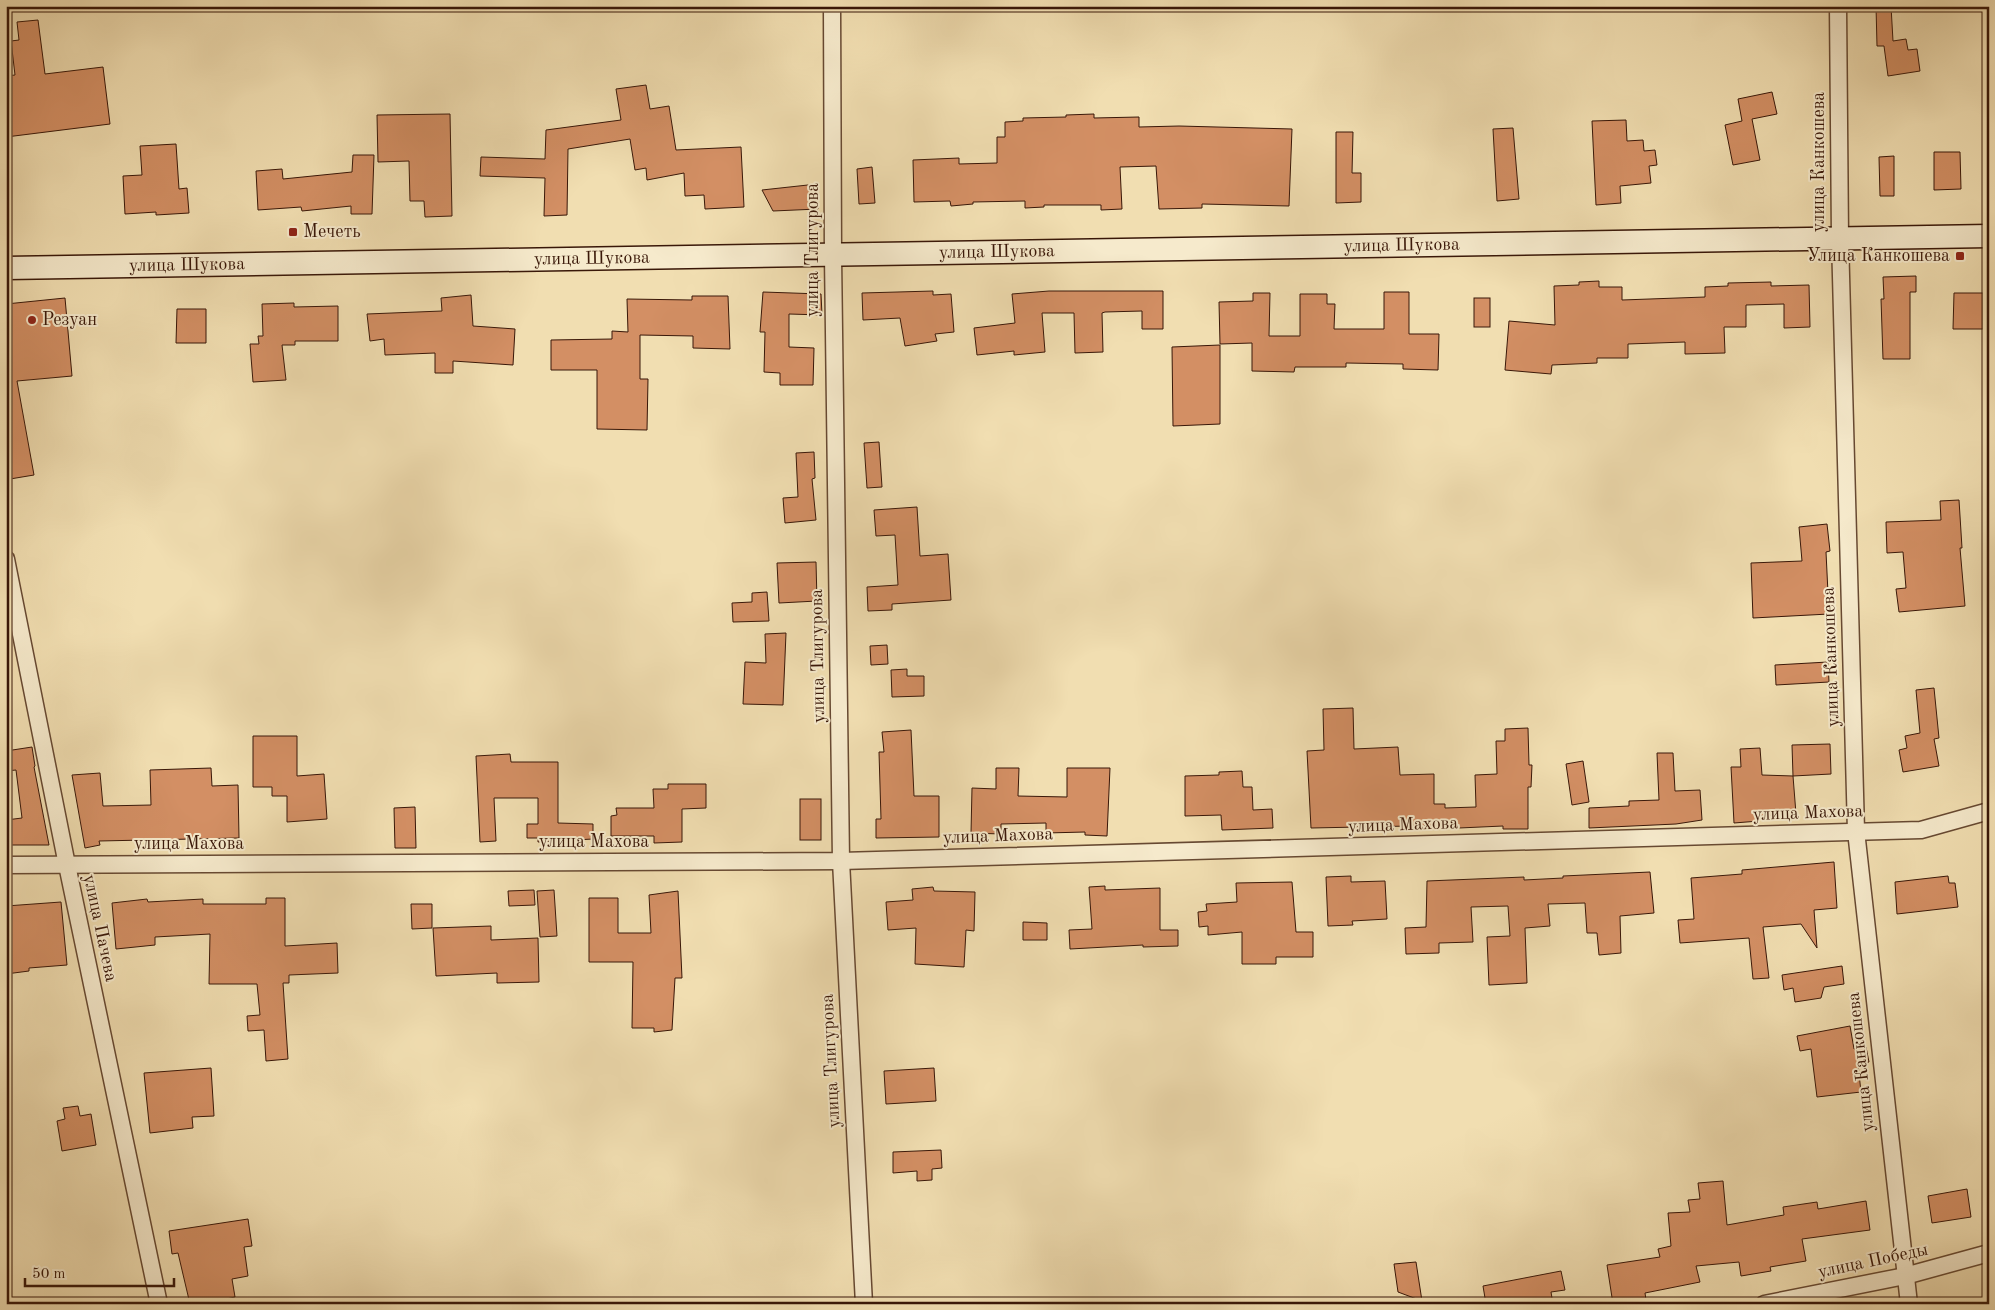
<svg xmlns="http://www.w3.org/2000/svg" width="1995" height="1310" font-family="'Old Standard TT',serif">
<rect width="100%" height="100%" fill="#f1deb1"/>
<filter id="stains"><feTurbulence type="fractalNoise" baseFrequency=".004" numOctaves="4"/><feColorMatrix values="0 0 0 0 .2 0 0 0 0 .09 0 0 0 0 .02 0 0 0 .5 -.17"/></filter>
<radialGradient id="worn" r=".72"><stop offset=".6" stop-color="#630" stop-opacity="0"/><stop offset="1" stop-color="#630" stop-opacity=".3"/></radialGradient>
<!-- building -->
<g fill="#d38f64" stroke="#391708">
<polygon points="1876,6 1891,6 1893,41 1906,39 1908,50 1917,49 1920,71 1888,76 1884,46 1877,46"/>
<polygon points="38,20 45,74 103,67 110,124 6,137 6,76 15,75 11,41 19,40 17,22"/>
<polygon points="646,85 650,109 669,106 676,150 741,147 744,207 705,209 704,195 685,196 684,173 647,180 646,168 635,170 630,139 568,149 567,215 544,216 545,178 480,176 481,157 545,159 546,130 621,120 616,89"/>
<polygon points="1772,92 1777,114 1752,119 1760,160 1733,165 1725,125 1742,121 1738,99"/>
<polygon points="450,114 452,216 425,217 424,201 410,201 409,161 378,162 377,115"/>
<polygon points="1094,114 1094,118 1139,117 1139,127 1179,126 1292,129 1289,206 1202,204 1202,208 1159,209 1156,166 1120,167 1122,209 1101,210 1101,205 1044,205 1044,207 1025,208 1025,201 973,202 973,204 951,206 950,201 914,202 913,160 959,158 959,164 997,163 997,137 1005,137 1005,122 1023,121 1023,118 1066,117 1066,115"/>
<polygon points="1626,120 1627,141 1643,140 1644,151 1655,150 1657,165 1649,166 1651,183 1620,186 1621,203 1596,205 1592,121"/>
<polygon points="1513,128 1519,199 1497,201 1493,129"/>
<polygon points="1336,132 1353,132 1352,173 1361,173 1361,202 1336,203"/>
<polygon points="176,144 179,189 187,188 189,213 156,215 156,212 125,214 123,176 142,175 140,146"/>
<polygon points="1934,152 1960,152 1961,189 1934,190"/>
<polygon points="353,155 374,155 372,214 351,214 351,206 302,211 301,207 258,210 256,171 282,169 283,179 352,172"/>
<polygon points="1894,156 1894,196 1880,196 1879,157"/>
<polygon points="872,167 875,203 859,204 857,169"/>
<polygon points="817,184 818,209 773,211 762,190"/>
<polygon points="1916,276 1916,292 1910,292 1910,359 1883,359 1881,299 1884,299 1883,277"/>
<polygon points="1599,281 1599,287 1622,287 1622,300 1705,297 1705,287 1728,286 1728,283 1771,282 1771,286 1809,285 1810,327 1784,328 1784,304 1746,305 1746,327 1724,327 1725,353 1685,354 1685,342 1628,344 1628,358 1597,358 1597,363 1552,365 1551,374 1505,370 1509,321 1555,325 1554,286 1579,285 1579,282"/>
<polygon points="933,291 933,295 951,294 954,332 935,334 937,341 905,346 900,318 863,320 862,293"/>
<polygon points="1049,291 1163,291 1163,329 1142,329 1142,311 1105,312 1102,313 1103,352 1075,353 1074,313 1042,313 1045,352 1014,355 1014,351 977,355 974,328 1015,323 1012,294"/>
<polygon points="763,292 821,294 822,315 789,314 789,347 814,348 813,385 780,385 780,373 764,372 765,332 760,332"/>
<polygon points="1384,292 1409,292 1409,334 1439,334 1438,370 1403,369 1403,364 1346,363 1346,367 1295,367 1294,372 1252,371 1252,343 1220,344 1219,302 1253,301 1253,293 1270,293 1269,336 1300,336 1300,294 1327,294 1327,304 1335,304 1334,329 1384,329"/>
<polygon points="1954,293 1983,293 1983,329 1953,329"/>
<polygon points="471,295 473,326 515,329 513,365 453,361 453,373 435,373 435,353 385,355 384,339 370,341 367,314 442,311 441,298"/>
<polygon points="692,296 728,296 730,349 693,348 693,336 640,335 640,379 648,379 647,430 597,429 597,370 551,370 551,340 612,339 612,331 628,332 627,299 692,300"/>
<polygon points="65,298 72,376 17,381 34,475 10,479 6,459 6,304"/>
<rect x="1474" y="298" width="16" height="29"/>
<polygon points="294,303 294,307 338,306 338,341 295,341 295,345 282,345 286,380 253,382 250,344 259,344 258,336 263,336 262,304"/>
<polygon points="177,309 206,309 206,343 176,343"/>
<polygon points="1220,345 1220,424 1173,426 1172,347"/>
<polygon points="879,442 882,487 867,488 864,443"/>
<polygon points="814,452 815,478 812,479 816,520 785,523 783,498 798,497 796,453"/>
<polygon points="1959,500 1962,548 1960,548 1965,606 1899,612 1896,589 1906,588 1903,552 1887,553 1886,522 1941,520 1940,501"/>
<polygon points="917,507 920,556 948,554 951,600 892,604 892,610 868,611 867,587 898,585 895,535 876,536 874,510"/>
<polygon points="1827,524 1830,551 1826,552 1829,614 1753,618 1751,563 1802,561 1799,527"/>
<polygon points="816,562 817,601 779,603 777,563"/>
<polygon points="767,592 769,621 733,622 732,603 752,602 752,593"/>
<polygon points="786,633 783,705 743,704 745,662 766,663 765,634"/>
<polygon points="887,645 888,664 871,665 870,646"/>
<polygon points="1828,662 1829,682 1776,685 1775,665"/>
<polygon points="907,669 907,676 924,676 924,696 892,697 891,670"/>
<polygon points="1934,688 1939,738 1934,739 1939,766 1903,772 1899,750 1907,748 1905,736 1920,733 1916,690"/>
<polygon points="1353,708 1354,749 1398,747 1400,775 1434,774 1434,804 1445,804 1445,808 1476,807 1475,775 1497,774 1496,741 1505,741 1505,729 1528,728 1529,765 1532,765 1531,787 1528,787 1528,829 1503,829 1503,826 1459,828 1459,825 1311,828 1307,751 1324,750 1323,709"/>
<polygon points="911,730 914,796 939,796 939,837 876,838 876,819 881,819 879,752 884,752 882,732"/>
<polygon points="253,736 297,736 297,776 324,774 327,819 287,822 287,796 272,796 272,787 253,787"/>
<polygon points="1830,744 1831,774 1793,776 1792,745"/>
<polygon points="32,747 35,766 34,767 49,845 6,845 6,820 22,818 16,770 6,771 6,751"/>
<polygon points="1760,748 1762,775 1793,776 1796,814 1758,816 1759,821 1734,823 1731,767 1741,767 1740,749"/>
<polygon points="1657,753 1673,753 1675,791 1700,790 1702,820 1676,824 1589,828 1589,808 1629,806 1629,801 1659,800"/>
<polygon points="510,754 511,762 558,762 558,823 593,824 593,839 538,842 538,838 527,838 527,824 538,824 538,798 494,798 496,841 480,842 476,756"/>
<polygon points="1583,761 1589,802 1572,805 1566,764"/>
<polygon points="211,768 212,786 238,785 239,838 99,841 100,845 85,848 72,775 100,773 103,806 151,805 150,770"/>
<polygon points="996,768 1019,768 1018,796 1067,797 1067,768 1110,768 1107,836 1085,835 1085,832 1046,833 1046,823 1001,824 1001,834 971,833 972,788 996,789"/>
<polygon points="1242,771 1243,787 1252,787 1253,810 1272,809 1273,828 1222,830 1221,815 1185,816 1185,776 1219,775 1219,772"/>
<polygon points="668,784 706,784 706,808 682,809 682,842 654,843 654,836 611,836 611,816 617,815 616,808 654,808 653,789 668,789"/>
<rect x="800" y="799" width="21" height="41"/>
<polygon points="415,807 416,848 395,848 394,808"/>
<polygon points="1834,862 1837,908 1814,910 1817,948 1801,924 1763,927 1769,978 1753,979 1749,938 1680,943 1678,920 1694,919 1691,878 1742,874 1742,870"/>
<polygon points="1650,872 1654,913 1620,916 1621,953 1599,955 1597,933 1587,933 1585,903 1548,904 1550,926 1525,928 1527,983 1489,985 1487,937 1510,936 1508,906 1471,907 1473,942 1439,943 1439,953 1406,954 1405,928 1426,927 1427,881 1524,877 1524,880 1563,878 1563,876"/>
<polygon points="1351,876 1351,882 1385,881 1387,919 1352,921 1353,925 1328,926 1326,877"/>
<polygon points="1948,876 1949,883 1955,883 1958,907 1897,914 1895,882"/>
<polygon points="1292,882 1296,932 1313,932 1313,957 1276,957 1276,964 1242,964 1242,932 1208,935 1208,926 1199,927 1198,912 1207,911 1206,904 1237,902 1236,883"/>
<polygon points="1105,886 1105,890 1160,888 1160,930 1178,930 1178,946 1143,947 1143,945 1070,949 1069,930 1092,929 1089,887"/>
<polygon points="933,887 934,891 975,892 974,931 966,930 964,967 915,964 916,928 888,930 886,902 913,900 912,889"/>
<polygon points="534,890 535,905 509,906 508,891"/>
<polygon points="554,890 557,936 540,937 537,891"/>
<polygon points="678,891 682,978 675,978 672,1030 654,1032 654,1028 632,1028 633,962 589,962 589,898 618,898 618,933 651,933 649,895"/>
<polygon points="266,898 285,898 285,946 337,943 338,973 289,975 289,983 283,983 288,1059 266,1061 264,1030 248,1031 247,1016 260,1015 257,984 209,984 210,934 155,937 155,945 116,949 112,903 147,899 148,902 203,899 203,904 266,904"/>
<polygon points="61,902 67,965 29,968 29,971 6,974 6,906"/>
<polygon points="411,904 432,904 432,928 412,929"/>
<polygon points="1023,922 1047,923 1047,940 1023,940"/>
<polygon points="491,926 491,940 538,938 539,982 497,983 497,973 436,976 433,928"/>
<polygon points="1842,966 1844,984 1824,987 1821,998 1795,1002 1793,988 1784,990 1782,975"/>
<polygon points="1850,1026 1854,1049 1866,1047 1869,1062 1858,1064 1861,1092 1817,1097 1811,1049 1800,1051 1797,1036"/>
<polygon points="211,1068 214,1116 192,1117 193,1128 150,1133 144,1073"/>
<polygon points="934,1068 936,1101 886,1104 884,1071"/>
<polygon points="78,1106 80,1116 91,1114 96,1145 62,1151 57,1121 65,1119 63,1108"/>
<polygon points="941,1150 942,1168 932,1169 932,1180 917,1181 917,1171 893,1173 893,1152"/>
<polygon points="1723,1181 1727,1225 1784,1215 1783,1207 1817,1202 1818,1209 1866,1201 1870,1230 1802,1239 1806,1261 1770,1267 1771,1271 1741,1276 1739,1262 1696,1266 1700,1282 1645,1293 1646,1300 1613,1304 1607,1265 1660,1257 1658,1249 1671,1246 1668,1213 1690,1212 1688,1200 1700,1199 1698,1183"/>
<polygon points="1967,1189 1971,1217 1932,1223 1928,1196"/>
<polygon points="248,1219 252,1246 244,1247 248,1276 232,1279 235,1297 204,1304 190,1304 178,1253 172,1254 169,1231"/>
<polygon points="1416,1262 1422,1301 1398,1292 1394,1264"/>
<polygon points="1561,1271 1565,1290 1551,1292 1553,1304 1512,1304 1512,1299 1486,1304 1483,1286"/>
</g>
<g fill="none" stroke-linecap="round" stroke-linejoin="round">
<defs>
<g id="street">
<polyline points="832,6 833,256 841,861 864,1304"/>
<polyline points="1838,6 1840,239 1856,831 1909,1304"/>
<polyline points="6,559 67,865 159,1304"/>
<polyline points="6,865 841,861 1921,830 1989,811"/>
<polyline points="1764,1304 1905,1276 1989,1253"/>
</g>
<g id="secondary">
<path id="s1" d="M6,268L1989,236"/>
</g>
</defs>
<!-- street casing -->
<use href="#street" stroke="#674932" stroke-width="19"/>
<!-- secondary casing -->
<use href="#secondary" stroke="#391708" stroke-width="25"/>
<!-- street -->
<use href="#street" stroke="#f6eacc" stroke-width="16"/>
<!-- secondary -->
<use href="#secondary" stroke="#f6eacc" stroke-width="22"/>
</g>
<!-- markers -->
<g fill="#8f2418" stroke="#f6eacc" stroke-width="2">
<rect x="288" y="227" width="10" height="10" rx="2.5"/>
<rect x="1955" y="251" width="10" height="10" rx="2.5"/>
<circle cx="32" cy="320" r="5"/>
</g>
<g text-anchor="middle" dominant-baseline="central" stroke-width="4" stroke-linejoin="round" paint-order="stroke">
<!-- street labels -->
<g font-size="18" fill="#391708" stroke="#f6eacc">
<text transform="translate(1819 162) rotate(-90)">улица Канкошева</text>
<text stroke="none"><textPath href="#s1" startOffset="1396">улица Шукова</textPath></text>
<text transform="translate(813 250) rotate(-90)">улица Тлигурова</text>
<text stroke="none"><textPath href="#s1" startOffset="991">улица Шукова</textPath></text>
<text stroke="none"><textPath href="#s1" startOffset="586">улица Шукова</textPath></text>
<text stroke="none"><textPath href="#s1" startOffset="181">улица Шукова</textPath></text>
<text transform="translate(818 656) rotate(-91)">улица Тлигурова</text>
<text transform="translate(1831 657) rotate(-92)">улица Канкошева</text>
<text transform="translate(1808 813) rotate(-2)">улица Махова</text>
<text transform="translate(1403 825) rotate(-2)">улица Махова</text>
<text transform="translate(998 836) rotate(-2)">улица Махова</text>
<text x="594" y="842">улица Махова</text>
<text x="189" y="844">улица Махова</text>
<text transform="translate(100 928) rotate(78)">улица Пачева</text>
<text transform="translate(831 1061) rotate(-93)">улица Тлигурова</text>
<text transform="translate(1861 1062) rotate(-96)">улица Канкошева</text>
<text transform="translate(1873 1261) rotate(-12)">улица Победы</text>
</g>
<!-- poi labels -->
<g font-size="18" fill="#391708" stroke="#f6eacc" text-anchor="start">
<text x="303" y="232">Мечеть</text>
<text x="1950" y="256" text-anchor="end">Улица Канкошева</text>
<text x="42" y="320">Резуан</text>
</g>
</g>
<!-- margin -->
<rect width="1995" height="1310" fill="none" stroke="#f1deb1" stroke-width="25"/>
<rect x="8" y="8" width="1980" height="1295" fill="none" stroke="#391708" stroke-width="2.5"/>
<rect x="12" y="12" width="1970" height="1285" fill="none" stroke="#391708"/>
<!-- scale -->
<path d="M25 1278v8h149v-8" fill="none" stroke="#391708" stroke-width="2.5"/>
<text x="32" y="1278" font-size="15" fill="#391708" stroke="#f6eacc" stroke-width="4" paint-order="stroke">50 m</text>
<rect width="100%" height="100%" filter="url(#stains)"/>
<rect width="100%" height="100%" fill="url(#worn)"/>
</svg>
